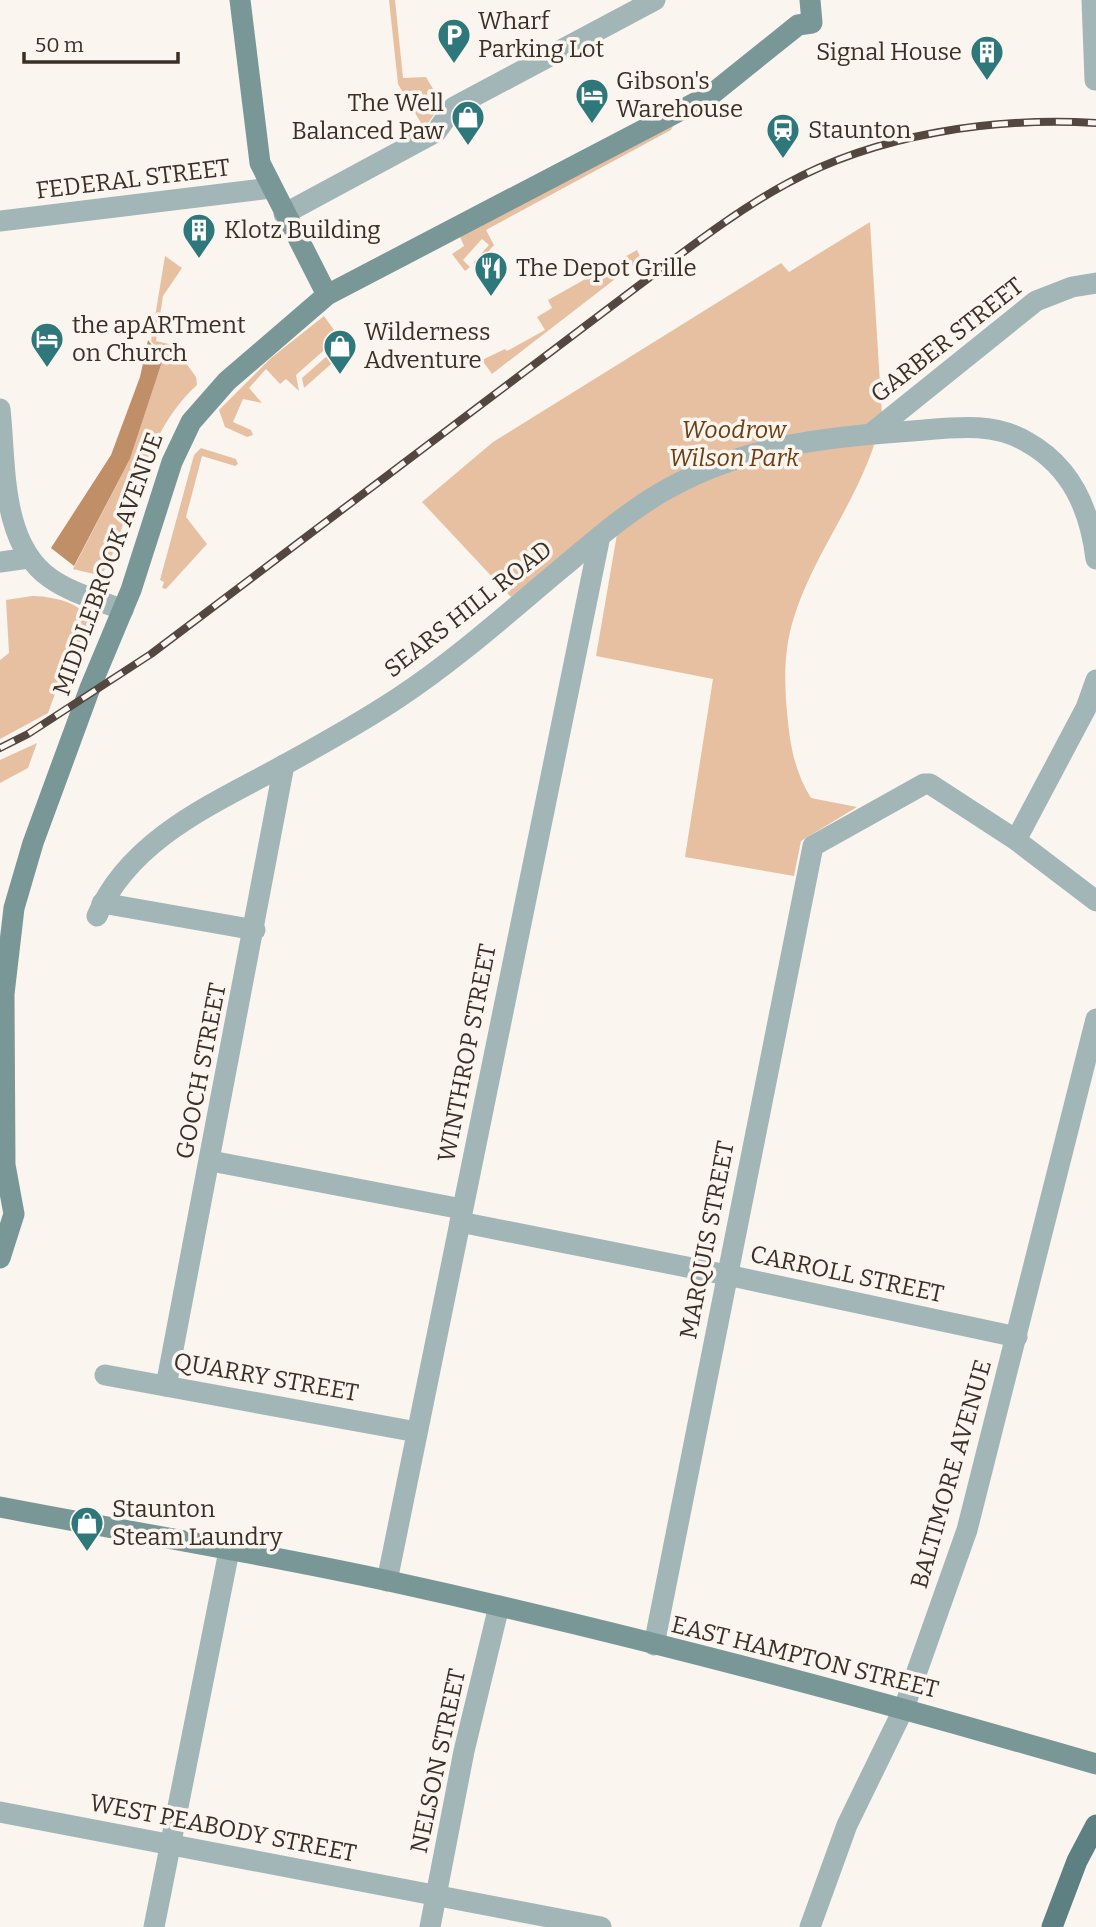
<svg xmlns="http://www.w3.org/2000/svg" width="1096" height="1927" font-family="Bitter,serif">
<rect width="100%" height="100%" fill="#fbf5f0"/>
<!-- green -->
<g fill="#e7c0a2">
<polygon points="389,0 395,0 403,78 426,77 442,104 424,128 398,84"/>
<polygon points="675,122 671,130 486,230 494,245 476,265 474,262 489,245 482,239 463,260 470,267 465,271 452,254 464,246 460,237"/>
<path d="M870,222L882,415C867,496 802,563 788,642C784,665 785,689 787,712C790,745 794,770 811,798L857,807L801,841L794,876L685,857L713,679L596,656L621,511L511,597L422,502L493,442L781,263L789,272Z"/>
<polygon points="637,250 641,259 492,374 482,360 505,349 507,351 545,330 537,317 552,308 548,300"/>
<path d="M165,256L182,268L163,296L156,341L173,345L196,377L197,385C147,430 132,507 107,568L98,575L73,569L130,459L164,356L151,341Z"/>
<polygon points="324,316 339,337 296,375 299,391 286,379 280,384 266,369 249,388 262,403 243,399 233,422 251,430 253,435 247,437 225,427 219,410 271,358"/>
<polygon points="343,342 356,342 304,388 302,378"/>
<polygon points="201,448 236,459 238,464 235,466 202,456 186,517 207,544 166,589 162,588 164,582 160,580 194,455"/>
<path d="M32,596C50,596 93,603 89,629C87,640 76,642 72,650C63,670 56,692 48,713L0,739V660L9,653L6,600Z"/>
<polygon points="37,743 28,768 0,783 0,760"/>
</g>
<!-- water -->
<polygon fill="#c08f68" points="148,340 163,359 130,459 74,566 51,548 111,455 140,377"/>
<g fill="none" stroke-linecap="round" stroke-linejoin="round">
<!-- street -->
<g stroke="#a3b6b7" stroke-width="21">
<polyline points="1092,0 1095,80"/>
<polyline points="284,214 436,132 454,107 655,0"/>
<polyline points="0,221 271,188"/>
<path d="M0,409C6,463 0,543 50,578C71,593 99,600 123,610"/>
<polyline points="873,432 1036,301 1072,287 1096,283"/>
<polyline points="0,562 29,558"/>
<polyline points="1016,840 1086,708 1096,680"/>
<polyline points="102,903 255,930"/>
<path d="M97,916C130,838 217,802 286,764C324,743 362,722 398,698C457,659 509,612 563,567C594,541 626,513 662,492C742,446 822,437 912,431C951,428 992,421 1027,442C1072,467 1090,510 1096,559"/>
<polyline points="211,1161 462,1209"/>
<polyline points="460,1222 727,1275 1017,1337"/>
<polyline points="105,1375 417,1432"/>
<polyline points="166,1386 284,765"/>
<polyline points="387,1581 600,536"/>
<polyline points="654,1645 813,846 924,784 930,784 1016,840 1096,901"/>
<polyline points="0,1812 601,1927"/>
<polyline points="154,1927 229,1551"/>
<polyline points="430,1927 464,1751 499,1606"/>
<polyline points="810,1927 847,1825 904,1708 967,1530 1096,1019"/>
</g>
<!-- secondary -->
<g stroke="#7a9798" stroke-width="21">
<polyline points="240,0 260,163 327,295"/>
<polyline points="0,1258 14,1214 5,1165 4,994 14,908 33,843 90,688 131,590 172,462 191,422 227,381 327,295 712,94 798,25 812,23 810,0"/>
<path d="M0,1507C130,1532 260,1553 389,1581C627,1633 863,1696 1096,1764"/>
</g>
<!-- primary -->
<polyline stroke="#5d8082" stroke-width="21" points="1052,1927 1077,1861 1096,1825"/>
<defs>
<path id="rail" d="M0,748L28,734L151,654L662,268C702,238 742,208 786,184C877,134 993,117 1096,123"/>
</defs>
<!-- rail casing -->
<use href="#rail" stroke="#53473f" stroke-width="8"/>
<!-- rail -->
<use href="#rail" stroke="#fbf5f0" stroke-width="5" stroke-dasharray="16" stroke-linecap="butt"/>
</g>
<!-- icons -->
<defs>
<symbol id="parking-pin" viewBox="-11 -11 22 30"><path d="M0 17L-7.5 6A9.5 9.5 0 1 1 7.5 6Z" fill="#2e787b" stroke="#fbf5f0"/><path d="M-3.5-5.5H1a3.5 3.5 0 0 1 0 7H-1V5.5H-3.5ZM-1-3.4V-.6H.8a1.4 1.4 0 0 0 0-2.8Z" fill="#fff"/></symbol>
<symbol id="building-pin" viewBox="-11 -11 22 30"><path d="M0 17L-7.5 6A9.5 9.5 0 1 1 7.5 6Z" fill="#2e787b" stroke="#fbf5f0"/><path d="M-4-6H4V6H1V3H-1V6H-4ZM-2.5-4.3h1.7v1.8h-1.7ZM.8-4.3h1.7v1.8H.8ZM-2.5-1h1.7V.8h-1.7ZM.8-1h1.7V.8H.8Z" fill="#fff"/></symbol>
<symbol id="hotel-pin" viewBox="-11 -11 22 30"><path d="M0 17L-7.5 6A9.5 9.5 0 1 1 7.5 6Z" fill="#2e787b" stroke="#fbf5f0"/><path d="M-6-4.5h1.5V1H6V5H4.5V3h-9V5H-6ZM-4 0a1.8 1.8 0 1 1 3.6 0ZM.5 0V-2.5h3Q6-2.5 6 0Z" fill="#fff"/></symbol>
<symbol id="shop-pin" viewBox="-11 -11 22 30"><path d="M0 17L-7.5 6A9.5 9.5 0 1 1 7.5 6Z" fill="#2e787b" stroke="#fbf5f0"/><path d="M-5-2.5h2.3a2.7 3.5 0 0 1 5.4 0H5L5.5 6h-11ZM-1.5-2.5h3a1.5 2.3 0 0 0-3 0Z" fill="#fff"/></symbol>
<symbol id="station-pin" viewBox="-11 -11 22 30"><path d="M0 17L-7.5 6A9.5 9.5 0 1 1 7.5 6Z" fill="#2e787b" stroke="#fbf5f0"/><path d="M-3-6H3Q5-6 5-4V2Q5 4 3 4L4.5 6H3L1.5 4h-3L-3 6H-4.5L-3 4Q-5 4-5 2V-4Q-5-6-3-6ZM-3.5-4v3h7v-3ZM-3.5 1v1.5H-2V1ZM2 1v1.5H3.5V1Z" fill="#fff"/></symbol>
<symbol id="restaurant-pin" viewBox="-11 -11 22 30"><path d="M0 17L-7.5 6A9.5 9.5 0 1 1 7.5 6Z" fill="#2e787b" stroke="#fbf5f0"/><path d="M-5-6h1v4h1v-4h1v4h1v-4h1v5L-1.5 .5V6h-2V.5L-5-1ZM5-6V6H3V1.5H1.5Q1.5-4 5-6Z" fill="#fff"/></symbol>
</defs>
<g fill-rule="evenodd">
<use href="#parking-pin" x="435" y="16" width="38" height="52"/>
<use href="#building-pin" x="968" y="33" width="38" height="52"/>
<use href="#hotel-pin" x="573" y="76" width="38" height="52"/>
<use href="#shop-pin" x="449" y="98" width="38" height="52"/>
<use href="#station-pin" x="764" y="111" width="38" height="52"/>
<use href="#building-pin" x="180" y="211" width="38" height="52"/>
<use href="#restaurant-pin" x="472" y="249" width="38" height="52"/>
<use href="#hotel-pin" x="28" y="320" width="38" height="52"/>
<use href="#shop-pin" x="321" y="327" width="38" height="52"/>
<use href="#shop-pin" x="68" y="1504" width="38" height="52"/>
</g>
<g text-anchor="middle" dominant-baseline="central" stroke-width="7" stroke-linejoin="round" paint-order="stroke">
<!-- poi labels -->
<g font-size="24" fill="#3b2f26" stroke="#fbf5f0" text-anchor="start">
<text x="478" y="21">Wharf<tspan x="478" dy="28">Parking Lot</tspan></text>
<text x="962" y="52" text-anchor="end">Signal House</text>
<text x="616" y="81">Gibson's<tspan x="616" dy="28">Warehouse</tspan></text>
<text x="444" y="103" text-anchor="end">The Well<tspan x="444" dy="28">Balanced Paw</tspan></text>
<text x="808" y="130">Staunton</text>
<text x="224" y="230">Klotz Building</text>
<text x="516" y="268">The Depot Grille</text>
<text x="72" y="325">the apARTment<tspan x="72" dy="28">on Church</tspan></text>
<text x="364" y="332">Wilderness<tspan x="364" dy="28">Adventure</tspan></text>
<text x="112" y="1509">Staunton<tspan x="112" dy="28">Steam Laundry</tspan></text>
</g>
<!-- street labels -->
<g font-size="24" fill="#3b2f26" stroke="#fbf5f0">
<text transform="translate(133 179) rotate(-7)">FEDERAL STREET</text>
<text transform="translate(947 340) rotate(-38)">GARBER STREET</text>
<text transform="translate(108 564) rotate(-70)">MIDDLEBROOK AVENUE</text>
<text transform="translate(468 609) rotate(-38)">SEARS HILL ROAD</text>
<text transform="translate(467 1053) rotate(-79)">WINTHROP STREET</text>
<text transform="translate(201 1071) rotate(-79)">GOOCH STREET</text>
<text transform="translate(707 1240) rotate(-79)">MARQUIS STREET</text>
<text transform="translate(847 1274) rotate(12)">CARROLL STREET</text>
<text transform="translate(266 1377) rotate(10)">QUARRY STREET</text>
<text transform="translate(951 1474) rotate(-74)">BALTIMORE AVENUE</text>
<text transform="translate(805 1657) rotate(14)">EAST HAMPTON STREET</text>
<text transform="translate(438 1761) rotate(-78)">NELSON STREET</text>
<text transform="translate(223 1828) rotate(11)">WEST PEABODY STREET</text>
</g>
<!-- park labels -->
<g font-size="24" font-style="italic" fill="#6d3d0e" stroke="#fbf5f0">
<text x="734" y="430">Woodrow<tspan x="734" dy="28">Wilson Park</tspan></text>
</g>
</g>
<!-- scale -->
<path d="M24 52v10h154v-10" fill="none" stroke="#3b2f26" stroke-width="3.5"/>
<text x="35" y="52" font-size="21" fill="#3b2f26" stroke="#fbf5f0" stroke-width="5" paint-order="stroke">50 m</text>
</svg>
